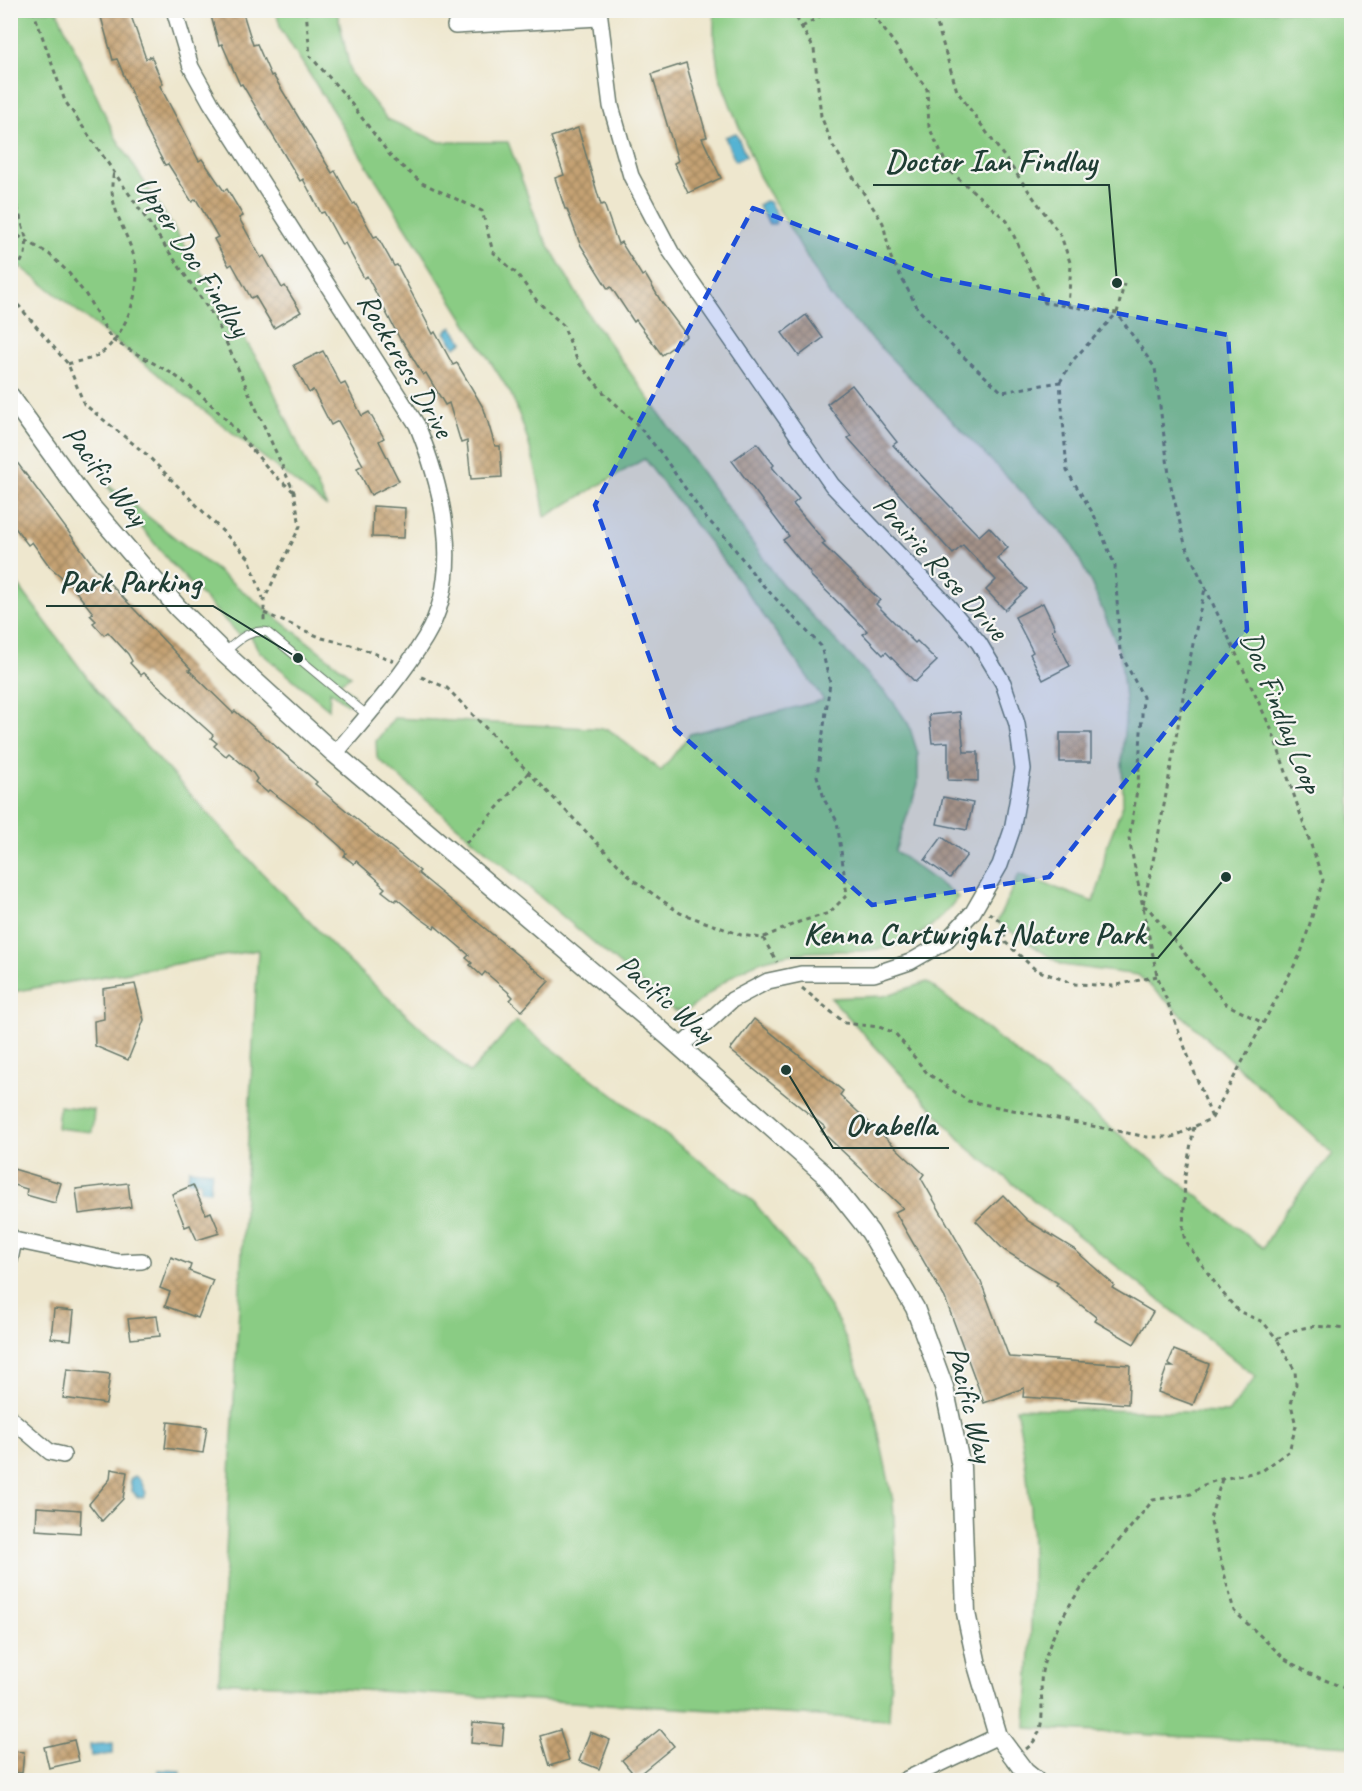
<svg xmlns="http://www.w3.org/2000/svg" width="1362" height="1791" font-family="Caveat,sans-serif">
<defs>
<pattern id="building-cross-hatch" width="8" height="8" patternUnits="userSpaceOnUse" patternTransform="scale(1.5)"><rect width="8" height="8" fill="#c5a273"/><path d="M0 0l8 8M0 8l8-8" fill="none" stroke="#9f855f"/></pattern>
</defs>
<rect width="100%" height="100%" fill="#f6f6f2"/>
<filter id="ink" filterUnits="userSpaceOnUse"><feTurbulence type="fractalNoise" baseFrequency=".0167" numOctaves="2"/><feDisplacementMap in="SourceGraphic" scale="12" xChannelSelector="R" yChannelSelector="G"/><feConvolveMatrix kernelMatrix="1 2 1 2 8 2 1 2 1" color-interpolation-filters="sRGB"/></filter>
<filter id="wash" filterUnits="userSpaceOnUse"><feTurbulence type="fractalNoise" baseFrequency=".008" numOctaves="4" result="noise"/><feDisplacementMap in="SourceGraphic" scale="24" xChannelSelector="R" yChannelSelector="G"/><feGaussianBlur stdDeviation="1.35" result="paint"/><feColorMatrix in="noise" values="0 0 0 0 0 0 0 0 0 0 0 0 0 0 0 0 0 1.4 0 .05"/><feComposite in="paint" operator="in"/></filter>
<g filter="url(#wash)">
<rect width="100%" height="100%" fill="#eee7ce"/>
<!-- park -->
<g fill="#8acc84" stroke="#54845c" stroke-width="1.5">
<polygon points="10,11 57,11 116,138 263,368 327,507 11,259"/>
<path d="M276,11H337L351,74L387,119L440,142H508L541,232L589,315L781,583L892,700L909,725L918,754V784L895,851L958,897C896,981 838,934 759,962C730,973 715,990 691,1008C687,1011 679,1010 674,1011L377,758L376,741L394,718L608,729L661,771L690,734L824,700L731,570L644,459L545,517C539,474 528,435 511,394L281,29Z"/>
<path d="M714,11H1351V1746L1026,1728C1032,1614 1040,1521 1016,1408L1228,1413L1256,1377L968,1148L831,998L884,996L927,982L1263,1248L1287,1208L1333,1154L1138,975L1062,965L997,922L1019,874L1093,902L1101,880L1106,848L1123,805L1122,757L1126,708L1120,652L1092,585L1070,541L830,296L759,176L732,109L719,75L714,39Z"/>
<polygon points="104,482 351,676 339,683 354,695 347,704 330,691 329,709 259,651 248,631 239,635 169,561"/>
<polygon points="10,574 101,696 262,873 346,959 470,1073 516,1021 754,1202 810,1274 841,1327 874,1411 893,1501 896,1562 889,1720 219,1682 258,950 11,992"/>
<polygon points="59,1106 94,1110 92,1132 57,1128"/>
</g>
<!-- water -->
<g fill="#54b3d3" stroke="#3a7884" stroke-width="1.5">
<polygon points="736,133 746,156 735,161 725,137"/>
<polygon points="765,201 769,202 778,216 775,224 769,224 758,205"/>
<polygon points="452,327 463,342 455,347 445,332"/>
<polygon points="189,1169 212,1171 210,1191 200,1190 201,1182 188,1181"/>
<polygon points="134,1476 140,1479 146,1493 143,1498 138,1497 132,1491 130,1480"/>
<polygon points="113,1743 113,1754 91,1756 90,1745"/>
<polygon points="158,1770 181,1771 180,1780 157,1780"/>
</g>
<g id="blocks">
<!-- building -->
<g fill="url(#building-cross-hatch)">
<polygon points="99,10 129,10 146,59 151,56 163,84 160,86 199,161 202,159 224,191 227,189 243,216 239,218 261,258 264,256 282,288 285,286 301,312 274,328 255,296 251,298 232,264 229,266 214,239 218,237 196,199 192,202 168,164 165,165 148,133 117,59 113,60"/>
<polygon points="227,10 242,10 253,45 257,44 271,76 273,75 332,173 335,171 353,204 355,203 374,237 377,236 394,266 397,265 433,334 435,332 453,365 457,363 484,409 495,446 500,446 502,477 471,479 467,441 461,443 449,403 445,405 426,373 423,375 402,340 401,341 367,276 364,278 345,243 342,245 324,212 321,213 303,179 300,181 242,84 240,85 222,44 219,45 211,16"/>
<polygon points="686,63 707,137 702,138 721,178 688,193 674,163 678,161 652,74"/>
<polygon points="578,128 601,205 604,204 618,244 621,242 642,276 645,274 662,303 687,336 662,355 636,320 634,322 611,287 608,289 580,244 567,209 565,209 555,178 564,175 551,137"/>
<polygon points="806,315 823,338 799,356 782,333"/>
<polygon points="323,351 341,385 345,383 362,416 369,412 384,438 379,441 399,481 371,495 357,468 363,465 338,421 331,425 313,390 309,393 294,365"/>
<polygon points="852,385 897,442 893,445 946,502 979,536 989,527 1008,548 997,558 1027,589 1005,610 986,590 996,580 963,545 953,554 848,438 851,436 827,404"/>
<polygon points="757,443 774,465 772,467 799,499 793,504 825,542 822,544 880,600 876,604 915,643 917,641 937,661 915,682 886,652 883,655 863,634 867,631 810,575 811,574 783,540 789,536 732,461"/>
<polygon points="10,453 96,569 191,669 189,670 233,713 235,711 317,782 315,784 337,803 420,871 418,873 549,981 522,1011 510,1000 513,997 507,991 485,972 482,976 470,965 472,963 466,958 469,955 435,926 434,928 420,918 397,899 395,901 382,891 385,888 379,883 380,882 356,861 354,864 344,856 346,853 341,847 314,823 269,790 267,792 255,782 257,779 253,773 229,753 226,756 214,746 217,743 211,738 213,735 144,673 141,675 130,663 132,661 128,654 108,632 104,635 93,623 96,621 90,615 93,613 70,584 50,567 32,542 28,545 10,521"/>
<polygon points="373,506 405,508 404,538 372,537"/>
<polygon points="1043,603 1055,628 1052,630 1070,666 1043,680 1030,654 1033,652 1015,617"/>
<polygon points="960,712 964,752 978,752 978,781 948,780 948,742 932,743 929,715"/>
<rect x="1060" y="733" width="31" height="29"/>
<polygon points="943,797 973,803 967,830 937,824"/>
<polygon points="942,837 967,855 950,878 925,860"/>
<polygon points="135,984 144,1020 128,1060 95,1046 94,1021 104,1019 103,989"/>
<polygon points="754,1019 843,1091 840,1095 924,1174 921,1178 981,1282 1009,1357 1130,1365 1128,1404 1023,1397 1024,1388 984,1403 945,1298 895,1212 903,1208 821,1131 825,1127 730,1050"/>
<polygon points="10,1168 61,1183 55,1203 26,1195 27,1189 10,1184"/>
<polygon points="128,1183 131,1207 79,1214 76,1189"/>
<polygon points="193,1185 206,1214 211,1212 220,1233 197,1240 190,1225 185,1227 172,1194"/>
<polygon points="1003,1195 1028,1221 1074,1249 1114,1285 1112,1288 1153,1312 1134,1344 1095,1321 1097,1318 1056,1285 1058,1283 1004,1250 976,1221"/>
<polygon points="171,1257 191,1265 189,1271 213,1280 198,1318 165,1306 170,1292 160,1288"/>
<polygon points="54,1309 74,1311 71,1340 51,1338"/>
<polygon points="157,1316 160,1336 131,1339 128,1319"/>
<polygon points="1174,1350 1209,1364 1193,1405 1158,1392 1167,1367 1173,1367 1168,1364"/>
<polygon points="67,1369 110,1374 106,1404 63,1398"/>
<polygon points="168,1422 207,1427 203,1453 165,1448"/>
<polygon points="111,1469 127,1472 123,1499 102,1521 89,1504 110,1479"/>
<polygon points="37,1507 81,1510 80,1533 36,1530"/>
<polygon points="473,1722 504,1725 502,1746 471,1743"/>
<polygon points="660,1729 674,1746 636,1777 622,1760"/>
<polygon points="560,1730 569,1760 549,1766 540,1736"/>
<polygon points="590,1732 610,1740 599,1769 579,1761"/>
<polygon points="74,1740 79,1761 49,1768 44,1747"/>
<polygon points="10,1751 24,1752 22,1773 10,1772"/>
</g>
</g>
</g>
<g filter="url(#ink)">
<use href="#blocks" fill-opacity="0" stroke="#67786a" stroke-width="1.5"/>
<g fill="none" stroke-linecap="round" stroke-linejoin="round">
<defs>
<path id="service" d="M224,653C238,641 248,629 267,632L367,715"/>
<g id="minor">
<path d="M174,10L191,67L211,103L417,425C443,489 464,574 425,638C400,679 366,717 335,754"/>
<polyline points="599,10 611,106 631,176 671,252 832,485 948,606 979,643 1003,683 1017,724 1023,769 1012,830 1000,865 973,912 945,942 910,962 874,974 801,974 768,981 732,1000 680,1047"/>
<polyline points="455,26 599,18"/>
<polyline points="10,1235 14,1240 10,1260"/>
<polyline points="14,1240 119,1262 142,1261"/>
<polyline points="10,1418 50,1452 63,1455"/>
<polyline points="905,1780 998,1736"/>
</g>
<polyline id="tertiary" points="10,396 83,497 178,608 224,653 335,754 669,1037 824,1174 870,1232 915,1308 944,1387 961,1467 966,1613 977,1665 998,1736 1025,1772 1035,1780"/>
</defs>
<!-- service casing -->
<use href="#service" stroke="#67786a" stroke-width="10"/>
<!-- minor casing -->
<use href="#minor" stroke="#67786a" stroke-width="18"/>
<!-- tertiary casing -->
<use href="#tertiary" stroke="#67786a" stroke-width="21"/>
<!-- path -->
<g stroke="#67786a" stroke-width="3" stroke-dasharray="4.5 4.5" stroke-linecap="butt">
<polyline points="33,10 65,101 216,320 294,492 300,526 264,600 264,622"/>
<polyline points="306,10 310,56 344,94 392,158 422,183 482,211 493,252 518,275 537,301 563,325 578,362 604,393 635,422 661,453 705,517 728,540 758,580 821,646 830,683 817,776 825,801 837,821 847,895 829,913 799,922 762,938 741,935 680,913 632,879 447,688 417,675"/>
<polyline points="792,10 814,49 821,116 833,146 883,223 891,258 918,309 953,347 1002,392 1060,382 1067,471 1094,515 1115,566 1120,652 1143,697 1138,784 1129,839 1157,975 1212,1118"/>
<polyline points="928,10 937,24 957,91 1061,236 1071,265 1068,307"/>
<polyline points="802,27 830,10"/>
<polyline points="10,181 27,241 25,254 17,270 13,302"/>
<polyline points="10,231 49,254 68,272 86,295 112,340 173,374 200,394 224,417 273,474 293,491"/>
<polyline points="10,300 19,306 68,364 84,404 146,454 249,558 263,598"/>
<path d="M68,364C77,361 91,360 99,355C124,338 143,290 135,261C128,231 105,204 114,173"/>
<polyline points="1060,382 1073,360 1117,313 1124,284"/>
<polyline points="264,613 322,638 355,646 394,661"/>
<polyline points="466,843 529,772"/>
<path d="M1143,904C1169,800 1180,693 1205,589"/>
<polyline points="1143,906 1148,908 1226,1004 1263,1023"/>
<polyline points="989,913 1002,922 1006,943 1036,970 1075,984 1113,986 1157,976"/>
<polyline points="763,938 777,962"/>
<polyline points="802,988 845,1023 879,1027 895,1033 927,1073 968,1101 1147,1137 1173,1137 1212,1118 1301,953 1323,880 1272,731 1185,544 1170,482 1155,368 1117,313 1045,303 1007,221 949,170 929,127 927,89 870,10"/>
<path d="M1194,1127L1185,1176L1183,1231L1185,1241L1220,1290L1238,1311L1263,1322L1277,1339C1305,1322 1321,1326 1352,1330"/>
<polyline points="1222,1479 1210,1519 1234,1611 1285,1659 1310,1674 1352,1691"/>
<path d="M1026,1749C1053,1729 1036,1694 1043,1667C1059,1600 1112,1552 1153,1500L1191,1494L1201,1486L1217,1480L1262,1471L1289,1451L1296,1426L1291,1404L1296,1384L1295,1371L1277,1339"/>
<polyline points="1184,1780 1210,1780"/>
</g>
<!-- service -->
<use href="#service" stroke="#fff" stroke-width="8"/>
<!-- minor -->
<use href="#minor" stroke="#fff" stroke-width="15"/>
<!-- tertiary -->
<use href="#tertiary" stroke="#fff" stroke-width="18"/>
</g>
</g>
<!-- marked area -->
<path fill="#1d4ed8" fill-opacity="0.2" stroke="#1d4ed8" stroke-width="4.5" stroke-dasharray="12 8" stroke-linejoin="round" d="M753,208L937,278L1228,335L1247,630L1049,877L872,905L675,729L595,505Z"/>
<g text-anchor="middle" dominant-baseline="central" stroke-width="4.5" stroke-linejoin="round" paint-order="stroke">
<!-- street labels -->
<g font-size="30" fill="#1f3d34" stroke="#f6f6f2">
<text transform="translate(193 256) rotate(57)">Upper Doc Findlay</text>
<text transform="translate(406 365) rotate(60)">Rockcress Drive</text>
<text transform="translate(106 475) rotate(52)">Pacific Way</text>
<text transform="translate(941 567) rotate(48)">Prairie Rose Drive</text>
<text transform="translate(1282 712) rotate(68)">Doc Findlay Loop</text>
<text transform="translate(666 998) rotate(41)">Pacific Way</text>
<text transform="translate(971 1404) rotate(76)">Pacific Way</text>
</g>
</g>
<!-- callouts -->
<path fill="none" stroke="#1f3d34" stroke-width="2" d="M1117 283L1109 185H873M298 658L213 606H46M1226 877L1158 958H790M786 1070L833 1148H949"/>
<g fill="#1f3d34" stroke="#f6f6f2" stroke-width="2">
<circle cx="1117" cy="283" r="6"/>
<circle cx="298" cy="658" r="6"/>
<circle cx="1226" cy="877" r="6"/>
<circle cx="786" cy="1070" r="6"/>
</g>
<g font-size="32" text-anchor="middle" font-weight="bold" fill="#1f3d34" stroke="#f6f6f2" stroke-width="4.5" stroke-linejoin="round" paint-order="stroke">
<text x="991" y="171">Doctor Ian Findlay</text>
<text x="130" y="592">Park Parking</text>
<text x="974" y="944">Kenna Cartwright Nature Park</text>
<text x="891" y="1135">Orabella</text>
</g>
<!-- margin -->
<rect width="1362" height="1791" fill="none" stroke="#f6f6f2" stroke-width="36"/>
</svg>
